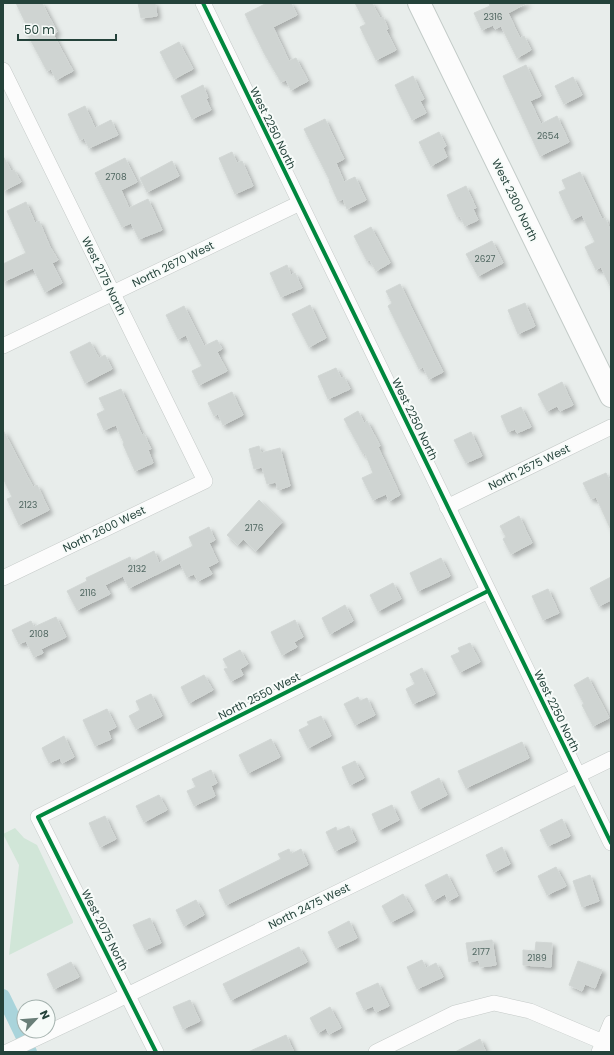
<svg xmlns="http://www.w3.org/2000/svg" width="614" height="1055" font-family="Poppins,sans-serif">
<defs>
<filter id="shadow"><feDropShadow dx="3.5" dy="3.5" stdDeviation="2" flood-color="#0004"/></filter>
</defs>
<rect width="100%" height="100%" fill="#e8edeb"/>
<!-- green -->
<polygon fill="#d1e6d8" points="15,828 24,838 37,845 73,921 73,923 9,955 19,865 3,834"/>
<g fill="none" stroke-linecap="round" stroke-linejoin="round">
<!-- canal -->
<polyline stroke="#a9d4db" stroke-width="14" points="3,996 30,1052"/>
</g>
<!-- building -->
<g fill="#cfd4d2" stroke="#d1d6d4" filter="url(#shadow)">
<polygon points="16,3 42,3 57,32 53,34 73,71 56,80 51,69 47,71 23,26 26,24"/>
<polygon points="138,3 155,3 157,16 141,18"/>
<polygon points="267,3 291,3 297,15 273,27 289,61 296,58 308,81 291,90 286,80 281,82 264,53 245,14"/>
<polygon points="355,3 372,3 380,18 383,17 388,29 386,30 396,50 376,60 360,27 366,24"/>
<polygon points="489,3 527,3 508,13 520,38 524,36 531,50 517,58 501,26 495,29 493,25 482,30 474,13 490,6"/>
<polygon points="179,42 193,69 174,79 160,52"/>
<polygon points="526,65 541,96 530,101 541,124 557,116 569,142 540,156 503,76"/>
<polygon points="413,76 424,99 420,101 426,113 412,120 395,85"/>
<polygon points="573,77 582,95 564,104 555,86"/>
<polygon points="203,85 208,98 206,99 211,110 192,119 181,96"/>
<polygon points="85,106 95,128 111,120 118,135 89,148 84,138 80,140 68,114"/>
<polygon points="325,119 344,159 336,163 344,182 355,177 366,200 347,209 343,199 338,201 329,181 330,181 304,129"/>
<polygon points="439,132 446,146 443,148 447,157 431,166 419,142"/>
<polygon points="232,152 237,163 242,161 253,186 235,194 219,158"/>
<polygon points="3,156 11,171 14,170 21,182 3,191"/>
<polygon points="125,158 137,182 121,190 129,208 148,199 162,230 139,239 131,223 122,227 95,173"/>
<polygon points="172,161 179,176 147,192 140,178"/>
<polygon points="580,172 602,219 605,218 611,231 611,288 601,267 596,270 585,247 595,242 582,215 572,220 559,192 566,189 562,180"/>
<polygon points="466,186 476,208 473,209 478,220 465,226 460,216 457,217 447,195"/>
<polygon points="26,202 35,223 39,221 50,247 58,260 52,263 62,283 45,292 33,268 3,282 3,264 26,253 7,211"/>
<polygon points="371,227 390,263 376,271 370,260 367,261 354,236"/>
<polygon points="492,241 503,263 478,276 466,254"/>
<polygon points="287,265 291,275 295,273 302,288 281,297 270,273"/>
<polygon points="400,284 443,372 429,379 423,367 419,369 388,306 392,303 386,291"/>
<polygon points="525,303 535,326 518,334 508,310"/>
<polygon points="310,305 326,338 309,347 292,314"/>
<polygon points="184,306 204,346 217,340 222,349 217,352 227,371 199,385 192,371 202,366 186,335 178,339 166,315"/>
<polygon points="90,342 99,358 105,355 112,369 85,383 70,352"/>
<polygon points="336,368 341,378 344,377 350,389 328,399 318,376"/>
<polygon points="562,382 573,405 560,411 557,406 547,411 538,394"/>
<polygon points="121,389 142,435 144,434 151,449 148,450 153,463 135,471 123,444 124,443 116,425 104,430 97,414 105,410 99,398"/>
<polygon points="232,392 243,415 223,425 218,414 214,416 208,403"/>
<polygon points="521,407 531,427 517,433 515,429 508,432 501,416"/>
<polygon points="358,411 364,423 367,421 380,446 378,447 400,495 389,501 386,494 373,500 362,478 373,473 365,453 363,454 344,419"/>
<polygon points="3,430 33,487 37,485 49,510 19,525 7,499 12,497 3,478"/>
<polygon points="471,432 482,456 466,463 454,440"/>
<polygon points="259,446 261,453 280,448 290,486 278,490 276,482 267,484 262,467 254,469 249,449"/>
<polygon points="606,473 611,483 611,530 596,497 591,499 583,483"/>
<polygon points="259,500 282,522 256,551 243,539 238,545 227,535"/>
<polygon points="519,516 532,543 511,554 503,539 506,537 500,526"/>
<polygon points="209,527 215,540 209,543 218,562 208,567 212,574 198,581 194,574 187,577 180,563 129,588 123,576 105,585 110,594 77,610 67,591 87,581 86,578 130,557 132,562 154,551 159,563 193,546 189,537"/>
<polygon points="441,558 450,576 418,591 410,573"/>
<polygon points="611,577 611,600 599,606 590,588"/>
<polygon points="393,583 401,599 378,611 370,595"/>
<polygon points="548,589 559,613 543,620 532,596"/>
<polygon points="345,605 353,621 330,634 322,618"/>
<polygon points="56,617 66,637 41,649 43,653 34,657 26,641 19,644 12,630 31,621 34,627"/>
<polygon points="295,620 303,637 294,642 297,647 282,655 271,632"/>
<polygon points="470,643 480,662 460,672 451,656 460,652 458,648"/>
<polygon points="240,650 248,664 240,669 243,675 231,681 224,669 228,668 223,659"/>
<polygon points="422,668 435,694 413,704 406,689 415,684 410,674"/>
<polygon points="204,675 213,690 189,703 181,687"/>
<polygon points="588,677 609,718 593,726 582,705 584,704 574,685"/>
<polygon points="151,694 162,716 136,729 129,716 140,710 136,701"/>
<polygon points="358,697 360,701 367,698 375,715 355,725 344,704"/>
<polygon points="107,709 116,727 108,731 111,739 95,746 83,720"/>
<polygon points="321,716 331,736 308,748 299,730 309,725 307,722"/>
<polygon points="64,736 74,757 62,763 60,758 49,763 42,748"/>
<polygon points="271,739 280,757 248,773 239,755"/>
<polygon points="522,742 529,758 466,788 458,771"/>
<polygon points="355,761 364,778 350,785 342,767"/>
<polygon points="211,770 217,783 211,786 215,796 194,806 187,791 196,787 192,779"/>
<polygon points="439,778 447,795 419,809 411,792"/>
<polygon points="159,795 167,810 144,822 136,806"/>
<polygon points="392,805 399,820 379,830 372,814"/>
<polygon points="105,816 116,839 100,847 89,823"/>
<polygon points="562,819 570,836 548,846 540,830"/>
<polygon points="349,826 356,841 335,851 326,832 336,827 337,831"/>
<polygon points="502,847 510,864 494,872 486,855"/>
<polygon points="289,849 291,854 301,849 308,865 226,905 219,890 281,859 278,854"/>
<polygon points="556,867 566,886 547,895 538,876"/>
<polygon points="447,874 458,896 448,901 445,894 433,901 425,885"/>
<polygon points="590,875 599,901 582,907 573,881"/>
<polygon points="403,894 413,911 391,922 382,906"/>
<polygon points="196,900 204,915 184,926 176,910"/>
<polygon points="150,918 161,943 145,950 133,925"/>
<polygon points="349,921 357,938 336,948 328,932"/>
<polygon points="492,940 496,965 480,967 479,960 469,962 466,943"/>
<polygon points="536,942 552,943 551,967 523,965 523,950 535,951"/>
<polygon points="299,947 307,962 231,1000 223,984"/>
<polygon points="422,960 426,968 436,963 443,977 417,989 407,967"/>
<polygon points="578,961 602,970 595,988 585,984 582,991 569,985"/>
<polygon points="71,962 79,977 54,989 47,974"/>
<polygon points="378,983 389,1006 376,1012 373,1006 364,1010 356,993"/>
<polygon points="190,1000 200,1021 183,1029 173,1007"/>
<polygon points="330,1007 341,1028 329,1034 326,1028 318,1033 310,1018"/>
<polygon points="286,1035 294,1052 248,1052"/>
<polygon points="480,1039 486,1052 455,1052"/>
</g>
<g fill="none" stroke-linecap="round" stroke-linejoin="round">
<defs>
<g id="street">
<polyline points="203,3 611,843"/>
<polyline points="3,70 205,481 3,578"/>
<polyline points="3,346 300,203"/>
<polyline points="447,507 611,427"/>
<polyline points="7,1052 113,1002 611,759"/>
<polyline points="156,1052 38,817 488,591"/>
<polyline points="376,1052 455,1013 494,1003 530,1011 603,1042 611,1045"/>
<polyline points="599,1052 611,1023"/>
</g>
<polyline id="secondary" points="419,3 611,396"/>
</defs>
<!-- street casing -->
<use href="#street" stroke="#c5cac8" stroke-width="16"/>
<!-- secondary casing -->
<use href="#secondary" stroke="#c3cbc8" stroke-width="24"/>
<!-- street -->
<use href="#street" stroke="#fcfcfc" stroke-width="15"/>
<!-- secondary -->
<use href="#secondary" stroke="#fcfcfc" stroke-width="22"/>
<defs>
<g id="cycleway">
<polyline points="203,3 611,843"/>
<polyline points="156,1052 38,817 488,591"/>
</g>
</defs>
<!-- cycleway casing -->
<use href="#cycleway" stroke="#f7fbf9" stroke-width="6"/>
<!-- cycleway -->
<use href="#cycleway" stroke="#00873e" stroke-width="4"/>
</g>
<g text-anchor="middle" dominant-baseline="central" stroke-width="4" stroke-linejoin="round" paint-order="stroke">
<!-- number labels -->
<g font-size="9" fill="#506761">
<text x="493" y="17">2316</text>
<text x="548" y="136">2654</text>
<text x="116" y="177">2708</text>
<text x="485" y="259">2627</text>
<text x="28" y="505">2123</text>
<text x="254" y="528">2176</text>
<text x="137" y="569">2132</text>
<text x="88" y="593">2116</text>
<text x="39" y="634">2108</text>
<text x="481" y="952">2177</text>
<text x="537" y="958">2189</text>
</g>
<!-- street labels -->
<g font-size="11" fill="#24423a" stroke="#f7fbf9">
<text transform="translate(273 128) rotate(64)">West 2250 North</text>
<text transform="translate(515 200) rotate(64)">West 2300 North</text>
<text transform="translate(173 264) rotate(-26)">North 2670 West</text>
<text transform="translate(104 276) rotate(64)">West 2175 North</text>
<text transform="translate(415 419) rotate(64)">West 2250 North</text>
<text transform="translate(529 467) rotate(-26)">North 2575 West</text>
<text transform="translate(104 529) rotate(-26)">North 2600 West</text>
<text transform="translate(259 696) rotate(-27)">North 2550 West</text>
<text transform="translate(557 711) rotate(64)">West 2250 North</text>
<text transform="translate(309 906) rotate(-26)">North 2475 West</text>
<text transform="translate(105 930) rotate(63)">West 2075 North</text>
</g>
</g>
<!-- border -->
<rect width="614" height="1055" fill="none" stroke="#24423a" stroke-width="8"/>
<!-- north arrow -->
<g transform="translate(36 1019) rotate(64)"><circle r="19" fill="#f7fbf9" stroke="#a3b1ad"/>
<path d="M0-3L7 15L0 10L-7 15Z" fill="#697e78"/>
<text y="-6" font-size="11" font-weight="bold" text-anchor="middle" fill="#24423a">N</text>
</g>
<!-- scale -->
<path d="M18 34v6h98v-6" fill="none" stroke="#24423a" stroke-width="2"/>
<text x="24" y="34" font-size="12" fill="#24423a" stroke="#f7fbf9" stroke-width="3" paint-order="stroke">50 m</text>
</svg>
